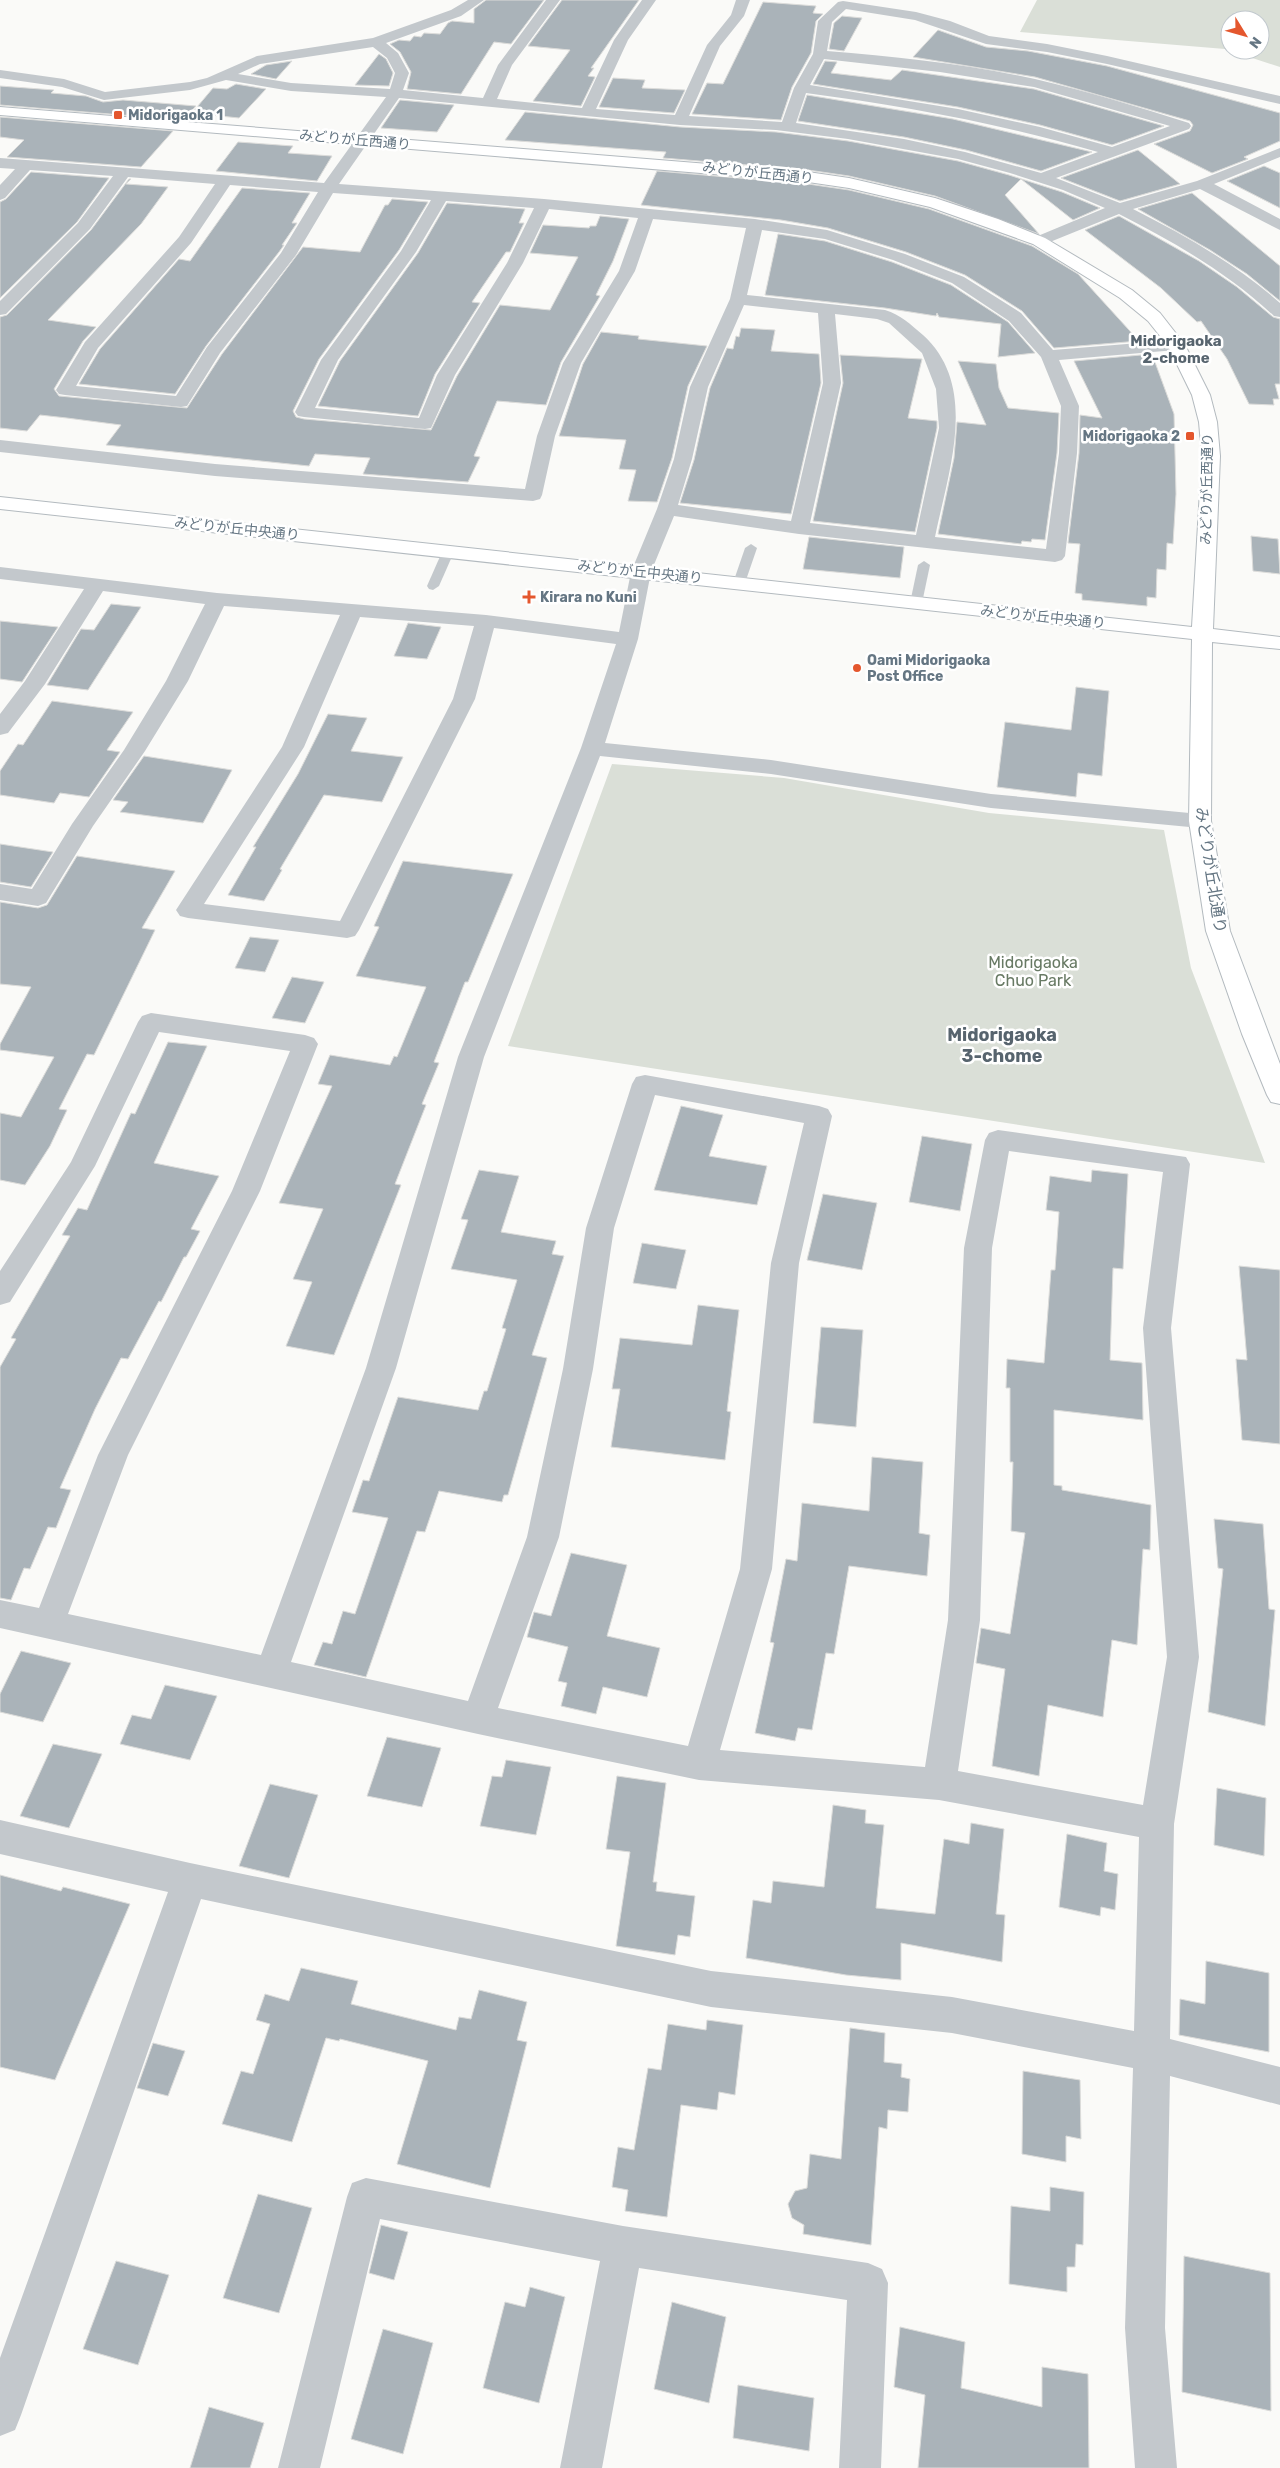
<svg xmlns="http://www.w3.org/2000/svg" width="1280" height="2468" font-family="Rubik,'Noto Sans JP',sans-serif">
<rect width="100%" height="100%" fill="#fafaf8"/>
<!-- green -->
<g fill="#dadfd7" fill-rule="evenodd">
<path d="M1037,0H1280V67L1225,49L1020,32ZM1230,20H1260V50H1230Z"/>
<polygon points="612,764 784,778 989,813 1164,830 1191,968 1265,1163 508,1046"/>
</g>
<!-- building -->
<g fill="#aab3b9" stroke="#dcdcda">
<polygon points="486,0 544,0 511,44 494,42 461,94 407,89 411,72 400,52 390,44 399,40 410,41 414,36 421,37 424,33 440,34 448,23 452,21 474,23 474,9"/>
<polygon points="562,0 639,0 591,68 594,68 588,76 595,77 581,106 533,101 570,50 528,46"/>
<polygon points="763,2 816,6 813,13 823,14 816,21 811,53 792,87 781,120 692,114 707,83 723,84"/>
<polygon points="842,16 862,18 844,51 829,49 834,23"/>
<polygon points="938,30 986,47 1028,51 1107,66 1280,113 1280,141 1244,157 1248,159 1212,173 1154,144 1190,131 1193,125 1190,121 1035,77 913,57"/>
<polygon points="379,54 386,59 393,73 389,86 355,85"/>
<polygon points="292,61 276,79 251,74 266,65"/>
<polygon points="825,61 837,62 831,73 891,80 902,70 1034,89 1164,126 1112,145 1040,125 958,107 813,84"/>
<polygon points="613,78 645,80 642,88 685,90 674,113 599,107"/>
<polygon points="236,84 266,89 239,118 192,113 213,88 227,89"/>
<polygon points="0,86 54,90 51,93 86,96 103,102 123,100 196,106 183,120 0,105"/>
<polygon points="807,95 953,119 1092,152 1041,171 966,150 904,137 798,121"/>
<polygon points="400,100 454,105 437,132 381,128"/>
<polygon points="525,112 680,127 776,132 848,141 958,161 1009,175 1062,192 1100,208 1073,220 1021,179 1005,195 1039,234 935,196 849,176 808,170 663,158 666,152 505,140"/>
<polygon points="0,117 173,131 141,167 7,157 24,140 0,137"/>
<polygon points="238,142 293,146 288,153 332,156 317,181 216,171"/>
<polygon points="1138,150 1180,184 1120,201 1061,178"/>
<polygon points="1264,166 1280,173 1280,208 1227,181"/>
<polygon points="657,171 808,184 849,190 929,209 1032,246 1078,274 1139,341 1054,348 1022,311 965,275 906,252 828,228 781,220 641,205"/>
<polygon points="31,172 109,178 77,222 0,298 0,202 6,199"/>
<polygon points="129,179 131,179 126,184 168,187 141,224 48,320 96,327 83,341 54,389 59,396 187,408 222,354 303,247 360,252 385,205 388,205 392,199 428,202 399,250 319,359 293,411 296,417 304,419 431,430 457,376 500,305 550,310 578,257 530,253 543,225 589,228 590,226 596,226 600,216 629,219 613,261 596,295 600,296 561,362 546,405 497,401 474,456 480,457 468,482 363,474 370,458 315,454 309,466 106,445 121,425 67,418 40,415 27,431 0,428 0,317 7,315 91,230"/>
<polygon points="242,188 310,193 292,223 297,223 282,245 284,245 279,252 206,346 175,394 79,384 100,349 179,259 190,261"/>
<polygon points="1192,193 1280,266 1280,301 1247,274 1210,250 1138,209"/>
<polygon points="447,203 525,209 519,223 524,223 510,252 506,252 472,302 480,303 435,374 418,416 318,406 340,361 418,253"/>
<polygon points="1119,216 1199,261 1237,287 1273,317 1280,319 1280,384 1275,384 1279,399 1273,399 1274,405 1249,404 1227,359 1201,321 1197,322 1161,288 1085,230"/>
<polygon points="778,234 825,241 892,262 951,285 1008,322 1035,353 998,357 1001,324 939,317 937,313 936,316 885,308 765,295"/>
<polygon points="741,328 775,330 771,351 819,354 821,383 791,514 680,503 694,460 710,388 727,348 733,349 736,336 739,337"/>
<polygon points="601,332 639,336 638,339 707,346 688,386 672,458 657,502 628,501 636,470 619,469 626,440 559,436 583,364"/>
<polygon points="1152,354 1174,414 1176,494 1173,544 1167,543 1166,570 1157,569 1156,598 1147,597 1147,606 1082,600 1082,594 1075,593 1080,544 1068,543 1079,453 1080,415 1102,418 1074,361"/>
<polygon points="840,355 922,359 908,418 937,421 937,428 915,532 813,521 843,383"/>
<polygon points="958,361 996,364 999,388 1008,408 1059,413 1057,453 1045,540 1032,539 1031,542 1022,541 1021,544 938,534 954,458 957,422 986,425"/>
<polygon points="1251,536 1278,539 1280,574 1253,571"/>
<polygon points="809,537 904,547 900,578 803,569"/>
<polygon points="111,604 141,607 88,690 47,685 81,629 94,630"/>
<polygon points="0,621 58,627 22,682 0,679"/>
<polygon points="408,623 441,627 427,659 394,656"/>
<polygon points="1076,687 1109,691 1102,776 1078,773 1076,797 997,787 1005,722 1071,730"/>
<polygon points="52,701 133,712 107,750 120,752 89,797 60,793 54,803 0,795 0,771 18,744 23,745"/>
<polygon points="328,714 367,718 351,751 403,757 382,802 324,795 280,869 282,870 264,901 228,895 256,847 253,847 298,774"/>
<polygon points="144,756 232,770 203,823 120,812 128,802 113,800"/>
<polygon points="0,844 53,852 31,887 0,882"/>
<polygon points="77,856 175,871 142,928 155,930 94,1055 87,1054 59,1109 67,1110 50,1146 25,1185 0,1180 0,1113 21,1117 54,1057 0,1050 0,1044 31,987 0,984 0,902 38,908 47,905"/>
<polygon points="403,861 513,874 468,982 465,982 434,1062 439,1063 422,1104 426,1105 395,1184 401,1185 334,1355 286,1346 312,1282 293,1279 323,1209 279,1203 332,1086 318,1084 330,1055 390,1065 394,1056 397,1057 426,987 356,976 379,927 374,926"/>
<polygon points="250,937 279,940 265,972 235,968"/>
<polygon points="292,977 324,982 305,1023 272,1018"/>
<polygon points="168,1042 207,1046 154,1163 219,1176 191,1229 200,1231 186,1257 184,1257 161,1302 159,1301 128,1359 121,1358 95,1409 60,1488 71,1490 56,1528 48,1527 30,1569 24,1568 11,1600 0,1598 0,1367 16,1339 11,1338 70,1236 62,1235 78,1208 87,1210 131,1113 135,1114"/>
<polygon points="681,1106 723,1115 709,1156 767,1166 757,1205 654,1190"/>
<polygon points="922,1136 972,1144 960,1211 909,1202"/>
<polygon points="479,1170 519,1176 501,1232 556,1241 552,1254 564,1256 532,1355 547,1358 508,1495 504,1495 502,1502 439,1491 425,1532 417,1531 366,1677 314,1665 323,1642 332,1644 343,1611 355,1614 388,1518 352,1512 363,1480 369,1481 398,1397 478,1410 484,1391 487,1391 506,1329 502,1328 517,1280 451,1269 468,1220 461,1219"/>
<polygon points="1092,1170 1128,1174 1123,1269 1113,1268 1110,1360 1142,1363 1143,1420 1054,1410 1054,1485 1062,1486 1062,1490 1151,1505 1150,1550 1143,1549 1137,1645 1112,1640 1103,1717 1048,1705 1039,1776 992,1766 1005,1669 976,1663 981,1628 1010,1634 1025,1533 1011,1531 1013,1462 1010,1462 1010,1388 1006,1388 1007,1359 1044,1363 1051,1270 1055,1270 1059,1212 1046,1210 1050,1176 1091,1182"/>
<polygon points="823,1194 877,1203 862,1270 807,1260"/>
<polygon points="642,1243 686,1250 676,1289 633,1283"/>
<polygon points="1239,1266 1280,1270 1280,1444 1242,1440 1236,1359 1247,1360"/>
<polygon points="698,1305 739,1310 727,1411 731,1412 725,1460 611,1447 620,1389 612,1389 620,1338 692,1345"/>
<polygon points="821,1327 863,1330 856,1427 813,1423"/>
<polygon points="872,1457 923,1462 919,1533 930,1535 927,1576 849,1566 834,1654 826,1653 812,1730 798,1728 795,1741 755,1733 774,1643 770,1642 786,1559 797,1561 802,1503 869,1511"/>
<polygon points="1214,1519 1263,1524 1269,1609 1275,1610 1265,1726 1208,1712 1223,1569 1218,1568"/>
<polygon points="571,1553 627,1565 607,1636 660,1648 647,1697 603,1687 596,1714 561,1706 567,1683 558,1681 568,1647 527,1637 534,1612 551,1616"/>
<polygon points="21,1651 71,1663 43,1722 0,1712 0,1694"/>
<polygon points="165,1685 217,1696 190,1760 120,1744 132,1715 151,1719"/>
<polygon points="387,1737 441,1748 422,1807 367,1796"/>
<polygon points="53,1744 102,1754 69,1828 20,1816"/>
<polygon points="506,1760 551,1767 536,1835 480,1826 492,1776 502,1777"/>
<polygon points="617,1776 666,1783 653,1882 657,1882 656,1891 695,1896 690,1937 678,1935 675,1955 616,1946 630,1852 606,1849"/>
<polygon points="270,1784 318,1795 289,1878 239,1866"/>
<polygon points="1217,1788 1266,1798 1264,1856 1214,1845"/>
<polygon points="833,1805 866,1810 865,1823 884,1825 876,1908 935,1914 944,1839 969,1844 971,1823 1004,1829 996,1914 1005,1915 1002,1962 901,1943 901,1980 846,1975 746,1958 753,1900 771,1903 773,1881 824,1887"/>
<polygon points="1067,1834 1107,1843 1104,1871 1118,1874 1115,1910 1101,1907 1100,1916 1059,1907"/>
<polygon points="0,1875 61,1891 63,1887 130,1904 55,2080 0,2067"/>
<polygon points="1206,1961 1269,1973 1269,2052 1179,2035 1180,1999 1205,2004"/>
<polygon points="301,1968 358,1981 351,2004 456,2030 459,2017 471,2019 479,1990 527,2002 517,2040 527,2042 490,2188 397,2164 428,2061 340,2039 339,2041 326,2038 292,2142 222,2124 241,2071 253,2074 270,2024 256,2020 265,1994 289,2001"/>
<polygon points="707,2020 743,2025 735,2095 719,2092 717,2110 681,2105 667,2217 625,2211 628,2190 612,2187 618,2147 634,2150 648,2068 661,2070 668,2024 706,2030"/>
<polygon points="850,2028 885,2033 884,2062 902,2064 901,2077 910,2079 908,2112 888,2110 887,2129 879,2127 871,2245 803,2234 804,2225 792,2218 788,2204 795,2191 807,2188 810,2154 841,2159"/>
<polygon points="153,2043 185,2051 168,2096 137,2088"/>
<polygon points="1023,2071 1080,2080 1081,2139 1066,2136 1066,2162 1022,2154"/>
<polygon points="1050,2187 1084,2192 1083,2245 1076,2244 1075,2267 1067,2267 1067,2292 1009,2284 1011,2206 1050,2211"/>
<polygon points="258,2194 312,2208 279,2313 223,2298"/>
<polygon points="381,2225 408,2232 394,2280 369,2273"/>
<polygon points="1184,2256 1270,2273 1271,2411 1182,2392"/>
<polygon points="116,2261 169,2275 138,2365 83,2349"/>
<polygon points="530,2287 565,2297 539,2403 483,2388 505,2302 525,2307"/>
<polygon points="672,2302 726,2317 709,2403 654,2389"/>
<polygon points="900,2327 965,2342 961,2388 1042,2407 1042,2367 1088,2374 1089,2468 918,2468 925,2395 894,2387"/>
<polygon points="383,2329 433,2343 403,2454 351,2439"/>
<polygon points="738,2385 814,2398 809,2451 733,2438"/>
<polygon points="209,2407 264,2423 250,2468 190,2468"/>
</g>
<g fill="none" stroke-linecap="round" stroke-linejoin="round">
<defs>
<polygon id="secondary" points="0,107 808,172 849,178 935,198 998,219 1045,238 1132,290 1160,313 1185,345 1210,395 1217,422 1220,456 1213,629 1280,637 1280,649 1212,642 1211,821 1230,931 1280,1064 1280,1104 1271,1102 1267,1095 1242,1034 1206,931 1189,821 1192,639 0,509 0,497 1192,627 1202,456 1199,422 1192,395 1168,346 1148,321 1120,298 1033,244 930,207 849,188 808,182 0,115"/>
</defs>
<!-- secondary casing -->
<use href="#secondary" stroke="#b3babf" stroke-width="2"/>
<!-- lane -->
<g fill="#c3c8cc" fill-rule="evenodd">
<polygon points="751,544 757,548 745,583 743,586 735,586 733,583 745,548"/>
<polygon points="448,548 454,552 439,586 433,590 429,589 427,586 442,552"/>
<polygon points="924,561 930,565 922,603 916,607 910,603 918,565"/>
</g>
<!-- street -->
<g fill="#c3c8cc" fill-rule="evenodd">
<path d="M468,0H484L461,16L386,43L398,53L409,73L403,90L483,98L498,65L546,0H560L512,65L497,99L582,108L614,40L642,0H656L628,40L596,109L675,115L707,45L731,15L736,0H750L744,16L720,46L689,116L782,122L794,88L813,54L818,21L838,2L843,1L916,12L950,21L989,36L1047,44L1107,56L1280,96V104L1107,64L1047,52L986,44L915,20L846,9L832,22L827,51C897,57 967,64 1035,79C1087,91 1138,107 1189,123L1191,126L1189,129L1056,178L1120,203L1197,181L1280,148V157L1214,184L1280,219V230L1200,189L1133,209C1184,235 1236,264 1280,303V317L1274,316C1228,273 1174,242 1119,214L1045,244H1033L1031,241L1033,238L1105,208L1063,190L1010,173L958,159L848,139L776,130L680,125L399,98L339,184L544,199L755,219L827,230L905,254L964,277L1021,313L1053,350L1176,340L1182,341L1185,345L1182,349L1176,350L1059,360L1079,406L1077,453L1065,556L1062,560L1055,562L799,534L674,516L651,572L638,639L605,743L771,760L991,794L1200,814L1208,816L1211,821L1208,826L1200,828L991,808L771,774L600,756L484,1057L396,1368L291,1662L468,1701L527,1537L563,1369L586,1228L632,1084L636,1077L645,1075L819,1106L828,1109L832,1116L799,1263L772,1569L720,1750L925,1767L948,1620L964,1248L985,1140L989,1133L998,1130L1186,1157L1190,1164L1171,1328L1199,1657L1174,1824L1170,2039L1280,2067V2105L1170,2076L1165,2328L1177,2468H1135L1125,2328L1133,2068L952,2033L711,2007L201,1899L21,2415L15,2430L0,2436V2358L168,1892L0,1854V1820L190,1863L711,1971L952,1997L1134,2031L1139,1837L939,1800L699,1780L478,1734L0,1628V1600L39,1608L98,1455L232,1191L290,1051L159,1032L95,1166L10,1302L0,1305V1271L71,1162L138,1022L142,1016L151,1013L305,1035L314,1038L318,1044L260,1191L128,1455L68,1614L261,1655L366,1368L458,1057L581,748L616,644L494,628L475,699L359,930L355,936L347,938L188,918L180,916L176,910L282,747L340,615L224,606L188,681L145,751L93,826L46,903L38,906L0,900V884L32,889L72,824L124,750L166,681L205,604L103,591L45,684L8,733L0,735V714L25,681L84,589L0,579V567L217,593L486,615L619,632L631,572L657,509L674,459L690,387L730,299L746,228L653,219L635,271L581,363L555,436L542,495L540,499L533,501L215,476L0,452V440L215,464L525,489L537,436L563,363L619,271L638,218L549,209L523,263L455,375L431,428L425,429L304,417L298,416L295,412L321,360L401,251L431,200L333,193L296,255L220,353L187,406L181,407L65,395L59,394L56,390L85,342L179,237L215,184L128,177L90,229L6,314L0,315V301L78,223L113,176L30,170L5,198L0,200V185L15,169L0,168V158L324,183L386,97L291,91L226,80L190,90L104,100L62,87L0,78V70L64,79L105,92L190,82L207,78L257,56L373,38L451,10ZM373,47L387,58L395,73L390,89L291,83L238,74L260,64ZM824,59L940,72L1034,87L1170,126L1112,147L1040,127L958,109L810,85ZM806,93C905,106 1002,124 1098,152L1041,173L965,152L904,139L796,123ZM230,185L318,192L281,253L207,347L176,396L76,386L98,348L191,243ZM446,201L534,208L507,263L437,375L419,418L315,408L338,360L416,252ZM762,230L825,239L893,260L952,283L1009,321L1041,357L1061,406L1059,453L1046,549L935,537C948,472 980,387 923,335C910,324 901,315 885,310L747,295ZM744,305L818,313L823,383L791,521L678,505L692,459L708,387ZM835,314L877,319L889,323L922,353L936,389L939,428L916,535L810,523L841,383ZM360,617L474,626L453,699L340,921L204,904L304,747ZM655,1095L804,1123L771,1263L740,1569L688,1746L498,1708L559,1537L593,1369L614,1228ZM1009,1151L1163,1172L1143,1328L1167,1657L1143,1805L958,1771L980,1620L992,1248Z"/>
<polygon points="366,2178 623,2226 868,2263 882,2269 888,2283 881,2468 839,2468 847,2300 639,2268 602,2468 560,2468 600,2261 380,2219 320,2468 278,2468 347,2197 352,2183"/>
</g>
<!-- secondary -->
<use href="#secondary" fill="#fff" fill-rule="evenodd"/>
</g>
<!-- markers -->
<g fill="#e4572e" stroke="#fff" stroke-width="2">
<rect x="113" y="110" width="10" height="10" rx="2.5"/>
<rect x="1185" y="431" width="10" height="10" rx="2.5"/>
<path d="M526.5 589.5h5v5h5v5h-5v5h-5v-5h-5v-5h5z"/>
<circle cx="857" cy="668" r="5"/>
</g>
<g text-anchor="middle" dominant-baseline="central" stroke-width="5" stroke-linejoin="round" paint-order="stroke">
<!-- far-poi labels -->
<g font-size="14" font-weight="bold" fill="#657683" stroke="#fff" text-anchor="start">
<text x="128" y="115">Midorigaoka 1</text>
<text x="1180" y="436" text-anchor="end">Midorigaoka 2</text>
<text x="540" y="597">Kirara no Kuni</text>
<text x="867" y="660">Oami Midorigaoka<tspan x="867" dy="16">Post Office</tspan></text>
</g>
<!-- far-street labels -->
<g font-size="14" fill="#657683" stroke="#fff">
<text transform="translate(355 140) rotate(5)">みどりが丘西通り</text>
<text transform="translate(758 173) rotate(6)">みどりが丘西通り</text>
<text transform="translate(1207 489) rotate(-89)">みどりが丘西通り</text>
<text transform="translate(237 529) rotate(6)">みどりが丘中央通り</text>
<text transform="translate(640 572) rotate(6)">みどりが丘中央通り</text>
<text transform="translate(1043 617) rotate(6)">みどりが丘中央通り</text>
</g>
<!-- far-neighbourhood labels -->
<g font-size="15" font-weight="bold" fill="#57646e" stroke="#fff">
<text x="1176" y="341">Midorigaoka<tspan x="1176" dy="17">2-chome</tspan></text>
</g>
<!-- street labels -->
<g font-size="16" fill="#657683" stroke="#fff">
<text transform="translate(1211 870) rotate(81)">みどりが丘北通り</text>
</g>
<!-- park labels -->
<g font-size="16" fill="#687a64" stroke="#fff">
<text x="1033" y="962">Midorigaoka<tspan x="1033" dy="18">Chuo Park</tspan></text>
</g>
<!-- neighbourhood labels -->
<g font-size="18" font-weight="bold" fill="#57646e" stroke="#fff">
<text x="1002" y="1035">Midorigaoka<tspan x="1002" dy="21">3-chome</tspan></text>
</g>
</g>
<!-- north arrow -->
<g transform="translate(1245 35) rotate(127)"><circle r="24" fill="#ffffff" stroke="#c1c8cd"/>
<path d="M0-4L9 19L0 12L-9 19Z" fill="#e4572e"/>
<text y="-8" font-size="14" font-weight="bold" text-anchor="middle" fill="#657683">N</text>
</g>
</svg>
